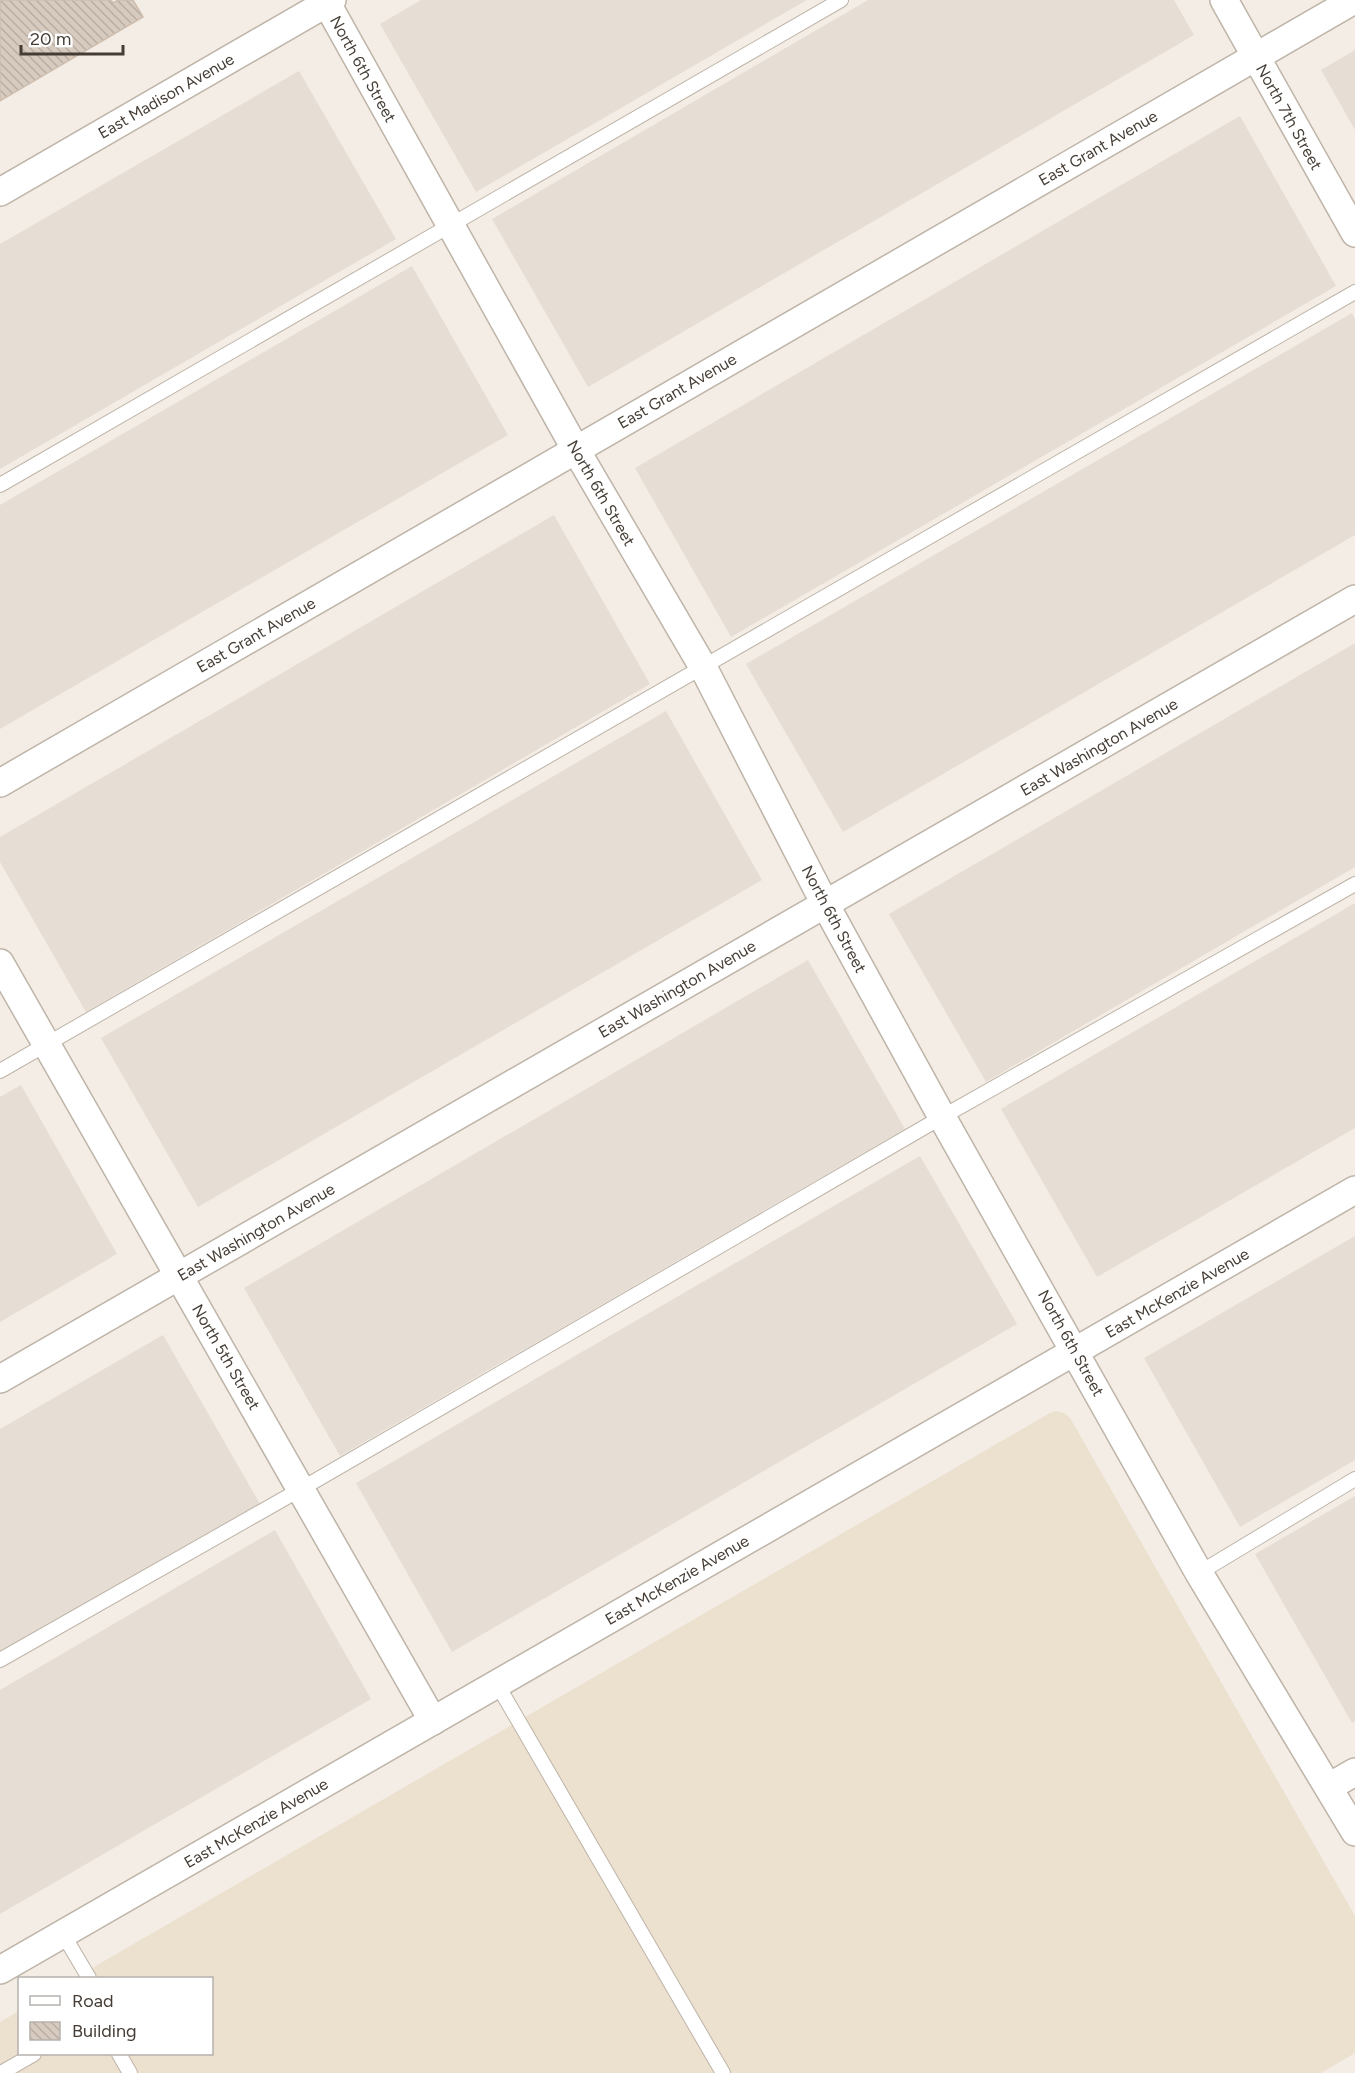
<svg xmlns="http://www.w3.org/2000/svg" width="1355" height="2073" font-family="Figtree,sans-serif">
<defs>
<pattern id="building-back-hatch" width="6" height="6" patternUnits="userSpaceOnUse" patternTransform="scale(1.5)"><rect width="6" height="6" fill="#d7cabe"/><path d="M-1 5l2 2M0 0l6 6M5-1l2 2" fill="none" stroke="#baaea4"/></pattern>
</defs>
<rect width="100%" height="100%" fill="#f3ede6"/>
<!-- residential -->
<g fill="#e6ded4">
<polygon points="421,0 807,0 476,192 380,24"/>
<polygon points="868,0 1174,0 1194,35 588,387 492,219"/>
<polygon points="1355,50 1355,130 1321,70"/>
<polygon points="299,71 396,239 0,469 0,244"/>
<polygon points="1240,116 1336,286 731,637 635,468"/>
<polygon points="412,266 508,435 0,729 0,505"/>
<polygon points="1352,313 1355,319 1355,535 843,832 746,664"/>
<polygon points="554,515 650,684 86,1012 0,862 0,837"/>
<polygon points="1355,643 1355,867 986,1082 889,914"/>
<polygon points="666,711 762,880 198,1207 101,1038"/>
<polygon points="1355,903 1355,1128 1097,1277 1001,1109"/>
<polygon points="808,960 905,1129 340,1456 244,1288"/>
<polygon points="21,1085 117,1254 0,1322 0,1097"/>
<polygon points="920,1156 1017,1324 452,1652 356,1483"/>
<polygon points="1355,1236 1355,1460 1240,1527 1144,1358"/>
<polygon points="163,1335 260,1504 0,1654 0,1429"/>
<polygon points="1355,1496 1355,1721 1352,1723 1255,1554"/>
<polygon points="275,1530 371,1699 0,1914 0,1690"/>
</g>
<!-- education -->
<polygon fill="#ece0cf" points="1056,1411 1064,1413 1070,1418 1355,1916 1355,2053 1321,2073 0,2073 0,2022 19,2011 20,2054 212,2054 212,1978 75,1978 1050,1413"/>
<!-- building -->
<polygon fill="url(#building-back-hatch)" stroke="#cfbeae" stroke-width="1.5" points="0,0 111,0 113,3 118,0 133,0 143,17 0,101"/>
<g fill="none" stroke-linecap="round" stroke-linejoin="round">
<defs>
<g id="service">
<polyline points="0,485 841,0"/>
<polyline points="0,1071 1355,292"/>
<polyline points="1199,1573 1355,1479"/>
<polyline points="0,1660 301,1489 942,1117 1355,884"/>
<polyline points="497,1684 723,2073"/>
<polyline points="63,1934 89,1978"/>
<polyline points="119,2054 130,2073"/>
<polyline points="1,2073 34,2054"/>
</g>
<g id="minor">
<polyline points="325,0 576,450 703,667 825,904 942,1117 1199,1573 1355,1832"/>
<polyline points="1224,0 1355,233"/>
<polyline points="0,192 332,0"/>
<polyline points="0,783 1354,0"/>
<polyline points="0,963 433,1721"/>
<polyline points="0,1379 1355,599"/>
<polyline points="1329,1787 1355,1772"/>
<polyline points="0,1970 1355,1190"/>
</g>
</defs>
<!-- service casing -->
<use href="#service" stroke="#beb4a8" stroke-width="16"/>
<!-- minor casing -->
<use href="#minor" stroke="#beb4a8" stroke-width="30"/>
<!-- service -->
<use href="#service" stroke="#fff" stroke-width="14"/>
<!-- minor -->
<use href="#minor" stroke="#fff" stroke-width="27"/>
</g>
<g text-anchor="middle" dominant-baseline="central" stroke-width="4.5" stroke-linejoin="round" paint-order="stroke">
<!-- street labels -->
<g font-size="16" fill="#453d35" stroke="#fff">
<text transform="translate(363 69) rotate(61)">North 6th Street</text>
<text transform="translate(166 96) rotate(-30)">East Madison Avenue</text>
<text transform="translate(1289 117) rotate(61)">North 7th Street</text>
<text transform="translate(1098 148) rotate(-30)">East Grant Avenue</text>
<text transform="translate(677 391) rotate(-30)">East Grant Avenue</text>
<text transform="translate(601 493) rotate(60)">North 6th Street</text>
<text transform="translate(256 635) rotate(-30)">East Grant Avenue</text>
<text transform="translate(1099 747) rotate(-30)">East Washington Avenue</text>
<text transform="translate(834 919) rotate(62)">North 6th Street</text>
<text transform="translate(677 989) rotate(-30)">East Washington Avenue</text>
<text transform="translate(256 1232) rotate(-30)">East Washington Avenue</text>
<text transform="translate(1177 1293) rotate(-30)">East McKenzie Avenue</text>
<text transform="translate(1071 1343) rotate(61)">North 6th Street</text>
<text transform="translate(226 1357) rotate(60)">North 5th Street</text>
<text transform="translate(677 1580) rotate(-30)">East McKenzie Avenue</text>
<text transform="translate(256 1823) rotate(-30)">East McKenzie Avenue</text>
</g>
</g>
<!-- legend -->
<rect x="18" y="1977" width="195" height="78" fill="#ffffff" stroke="#b5b1ae" stroke-width="1.5"/>
<rect x="30" y="1996" width="30" height="9" fill="#ffffff" stroke="#b5b1ae" stroke-width="1.5"/>
<text x="72" y="2007" font-size="18" fill="#453d35">Road</text>
<rect x="30" y="2022" width="30" height="18" fill="url(#building-back-hatch)" stroke="#b5b1ae" stroke-width="1.5"/>
<text x="72" y="2037" font-size="18" fill="#453d35">Building</text>
<!-- scale -->
<path d="M21 45v9h102v-9" fill="none" stroke="#453d35" stroke-width="3"/>
<text x="30" y="45" font-size="18" fill="#453d35" stroke="#ffffff" stroke-width="4.5" paint-order="stroke">20 m</text>
</svg>
